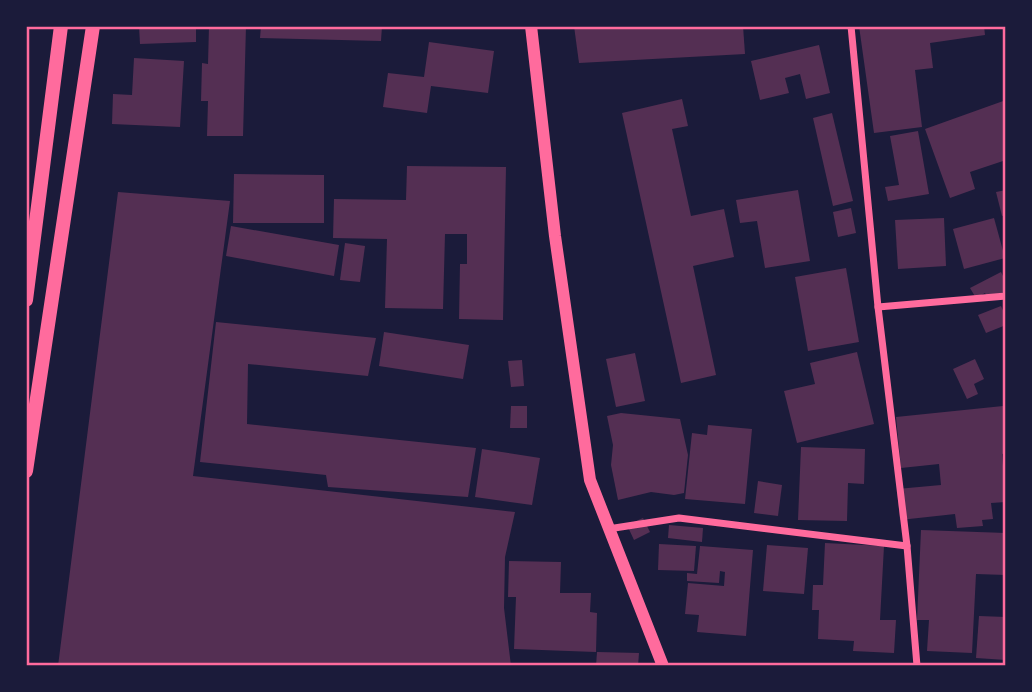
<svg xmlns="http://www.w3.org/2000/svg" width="1032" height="692" font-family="'Playfair Display',serif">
<rect width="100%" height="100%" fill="#1b1b3a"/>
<!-- building -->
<g fill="#542f53">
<polygon points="139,26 196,26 196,42 140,44"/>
<polygon points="209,26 246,26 243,136 207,136 208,101 201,101 202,63 208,64"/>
<polygon points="261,26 382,26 381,41 260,38"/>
<polygon points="574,26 743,26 745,54 579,63"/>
<polygon points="859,26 984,26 985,35 930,43 933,68 915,70 922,127 874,133"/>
<polygon points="429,42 494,51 488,93 431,86 427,113 383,107 388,73 424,77"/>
<polygon points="819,45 830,93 806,99 800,74 785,78 789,93 760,100 751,61"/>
<polygon points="134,58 184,61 180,127 112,124 113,94 132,95"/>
<polygon points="682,99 688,126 672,129 691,216 724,209 734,257 693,266 716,375 681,383 622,113"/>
<polygon points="1006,100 1006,160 970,172 975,189 950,198 925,129"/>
<polygon points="832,113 853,201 833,206 813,118"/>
<polygon points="918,131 929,194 888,201 885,187 899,185 890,136"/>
<polygon points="407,166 506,167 503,320 459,319 460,264 467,264 467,234 445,234 443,309 385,308 387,239 333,238 334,199 406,200"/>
<polygon points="234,174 324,175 324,223 233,223"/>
<polygon points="798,190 810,261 765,268 757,221 740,223 736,200"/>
<polygon points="1006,190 1006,215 1002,216 996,192"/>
<polygon points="118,192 230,201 193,476 515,512 505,557 504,608 511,666 58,666"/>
<polygon points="851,208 856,233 838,237 833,212"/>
<polygon points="944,218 946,266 898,269 895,220"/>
<polygon points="994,218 1005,258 964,269 953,229"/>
<polygon points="231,226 339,245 334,276 226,256"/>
<polygon points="345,243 365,246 360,282 340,280"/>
<polygon points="846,268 859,342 808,351 795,277"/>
<polygon points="1001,272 1006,282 1006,291 988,299 985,293 976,298 970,288"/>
<polygon points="1001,306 1006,317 1006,325 986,333 978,315"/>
<polygon points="216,322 376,338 368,376 248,364 247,424 476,448 468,497 328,487 326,475 200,462"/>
<polygon points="384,332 469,345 463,379 379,366"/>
<polygon points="857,352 874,424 797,443 784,391 815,384 810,363"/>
<polygon points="635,353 645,401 616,407 606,359"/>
<polygon points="975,359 984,379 974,384 978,394 967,399 953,369"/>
<polygon points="522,360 524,386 511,387 508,361"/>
<polygon points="511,406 527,406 527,428 510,428"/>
<polygon points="1003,406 1006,453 1002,454 1006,502 991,503 993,519 982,520 983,526 957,528 955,514 900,520 897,489 941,485 939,464 901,468 896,417"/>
<polygon points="621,413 680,419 688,455 684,493 674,495 651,492 618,500 611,465 613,445 607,416"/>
<polygon points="708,425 752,429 745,504 685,499 692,433 707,435"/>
<polygon points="801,447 865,449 864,484 848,483 847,521 798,520"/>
<polygon points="482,449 540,458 532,505 475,497"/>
<polygon points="758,481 782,485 778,516 754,513"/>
<polygon points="643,518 650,532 634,540 627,525"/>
<polygon points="669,525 703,528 702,542 668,538"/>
<polygon points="921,530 1006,533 1006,575 976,574 972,653 927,651 929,620 917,620"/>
<polygon points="825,543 884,546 880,620 896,620 894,653 853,651 854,641 818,639 819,610 812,610 813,585 823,585"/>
<polygon points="659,544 696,546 694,571 658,570"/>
<polygon points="767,545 808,548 804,594 763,591"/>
<polygon points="700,546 753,550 746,636 697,632 699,615 685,614 688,583 724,586 725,572 720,571 719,583 687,581 687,573 697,574"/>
<polygon points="509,561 561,562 560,593 591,593 590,612 597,613 596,652 514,649 516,597 508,597"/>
<polygon points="979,616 1006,617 1006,660 976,658"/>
<polygon points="597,652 639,653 638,666 596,666"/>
</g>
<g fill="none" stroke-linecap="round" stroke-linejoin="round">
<!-- minor -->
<g stroke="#ff6b9d" stroke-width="7">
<polyline points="851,26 878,307 907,546 917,666"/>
<polyline points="878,307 1006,296"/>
<polyline points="608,529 679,518 907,546"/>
</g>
<!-- tertiary -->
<polyline stroke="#ff6b9d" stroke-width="12" points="531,26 555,236 590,480 663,666"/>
<!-- secondary -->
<g stroke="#ff6b9d" stroke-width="14">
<polyline points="26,300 61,26"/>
<polyline points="26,471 93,26"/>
</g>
</g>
<!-- border -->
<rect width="1032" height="692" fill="none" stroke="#1b1b3a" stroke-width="56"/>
<rect x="28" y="28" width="976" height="636" fill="none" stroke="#ff6b9d" stroke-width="2.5"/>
</svg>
